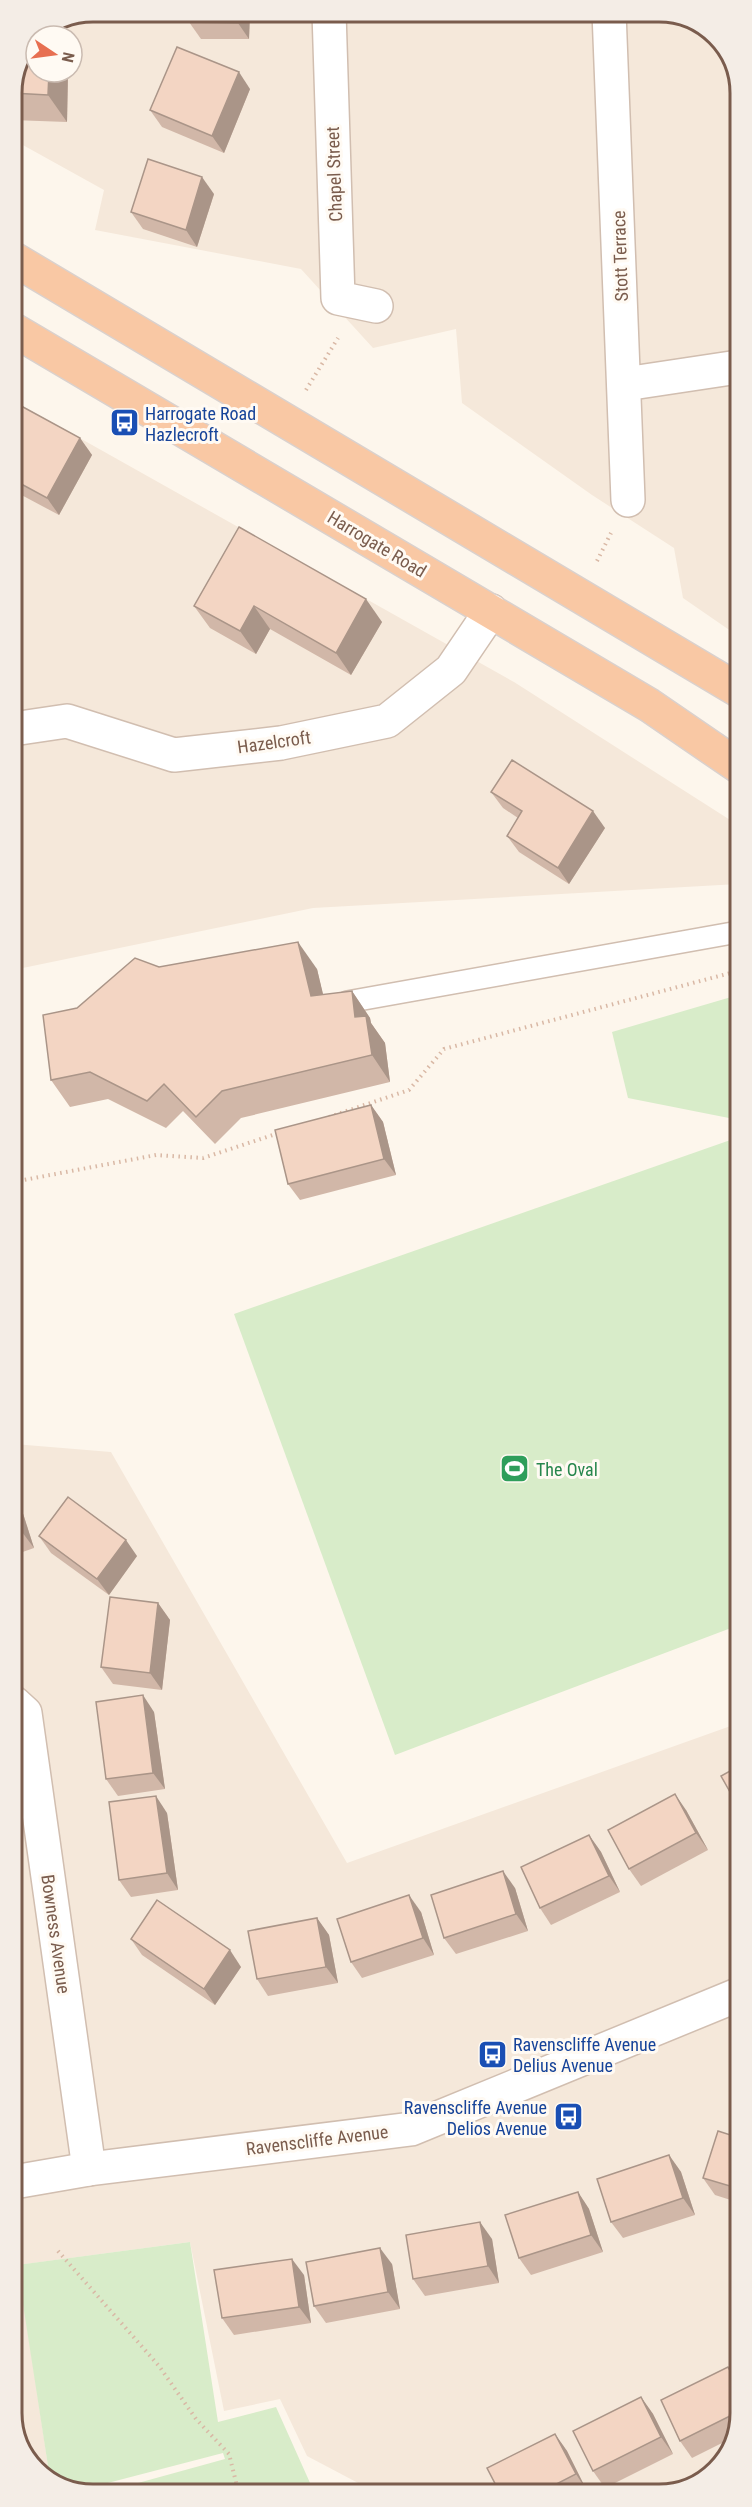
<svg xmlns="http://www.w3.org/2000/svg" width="752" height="2507" font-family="'Roboto Condensed',sans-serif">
<rect width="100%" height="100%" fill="#fdf6ec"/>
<!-- residential -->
<g fill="#f5e8da" fill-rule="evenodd">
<path d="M93,12H664L712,32L737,73L738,636L683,598L674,548L592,495L462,403L456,329L373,348L301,269L95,230L104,190L12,139V93L36,36ZM36,36H72V72H36Z"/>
<polygon points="12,400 514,682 738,825 738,884 313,908 13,970"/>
<polygon points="14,1444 111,1452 347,1863 739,1723 740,2414 723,2464 679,2492 379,2494 307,2456 280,2399 224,2411 190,2242 18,2265 50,2479 40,2475 15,2434"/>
</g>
<!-- green -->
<g fill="#d8ecc9">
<polygon points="738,995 739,1120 628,1098 612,1032"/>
<polygon points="739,1137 739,1625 395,1755 234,1314"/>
<polygon points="190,2242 218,2422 276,2407 315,2494 110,2495 109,2491 225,2459 223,2453 100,2485 102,2495 88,2495 50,2479 17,2265"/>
</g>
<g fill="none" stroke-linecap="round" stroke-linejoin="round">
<defs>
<polyline id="service" points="347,1002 738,932"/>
<g id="minor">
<polyline points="329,12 338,298 376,306"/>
<polyline points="609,12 628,500"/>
<polyline points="625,384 738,367"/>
<polyline points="13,729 67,721 174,755 281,743 387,721 451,670 491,611"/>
<polyline points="14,1703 25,1713 89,2169"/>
<polyline points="14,2182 89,2169 411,2129 740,1994"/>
</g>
<g id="trunk">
<polyline points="12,258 738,690"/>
<polyline points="12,329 649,705 738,766"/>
</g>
</defs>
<!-- service casing -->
<use href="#service" stroke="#d1beb0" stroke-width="24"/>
<!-- minor casing -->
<use href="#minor" stroke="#d1beb0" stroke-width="36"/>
<!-- trunk casing -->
<use href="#trunk" stroke="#dad1cd" stroke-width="36"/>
<!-- path -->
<g stroke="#d9b8a5" stroke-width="4" stroke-dasharray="1.5 4.5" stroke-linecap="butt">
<polyline points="306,390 338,338"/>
<polyline points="597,561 611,533"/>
<polyline points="329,1117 409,1090 444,1049 738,971"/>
<polyline points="13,1182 156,1155 203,1158 279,1133"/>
<polyline points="58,2251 159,2366 196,2419 229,2454 239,2494"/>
</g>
<!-- service -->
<use href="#service" stroke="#fff" stroke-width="21"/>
<!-- minor -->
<use href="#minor" stroke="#fff" stroke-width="33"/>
<!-- trunk -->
<use href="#trunk" stroke="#f9c8a4" stroke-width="33"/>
</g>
<!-- wall -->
<g fill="#d1b7a8">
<polygon points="250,12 249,39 201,39 189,22"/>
<polygon points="41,33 41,36 36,36 36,72 68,72 67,122 12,120 12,93 36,36"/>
<polygon points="250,89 224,153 162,127 150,110"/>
<polygon points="214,194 197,247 143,229 131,212"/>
<polygon points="12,401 80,438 92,455 59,515 12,490"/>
<polygon points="239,527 382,622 351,675 270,629 256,654 210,628 194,606"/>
<polygon points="491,792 605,828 569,884 519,852 507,836 518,818 503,808"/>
<polygon points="317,969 323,995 352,991 370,1018 371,1023 385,1043 390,1082 241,1118 215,1144 183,1111 166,1128 108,1099 70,1107 51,1080 77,1008"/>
<polygon points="371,1105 383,1122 396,1175 300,1200 288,1184"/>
<polygon points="14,1494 19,1501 34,1548 14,1555"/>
<polygon points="39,1536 137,1556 109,1595 51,1553"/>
<polygon points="158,1603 170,1620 162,1690 113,1684 101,1667"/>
<polygon points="154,1712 165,1789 118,1796 106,1779"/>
<polygon points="686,1810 708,1850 641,1886 629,1869"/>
<polygon points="167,1813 178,1890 131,1897 119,1880"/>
<polygon points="589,1835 601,1852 620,1892 551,1925 540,1908"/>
<polygon points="515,1888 528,1931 456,1954 444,1938"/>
<polygon points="421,1912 434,1955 362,1978 351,1962"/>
<polygon points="317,1918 329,1935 338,1983 268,1996 257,1979"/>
<polygon points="131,1939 241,1967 215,2005 142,1955"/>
<polygon points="740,2138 740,2203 715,2195 703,2178"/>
<polygon points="669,2155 681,2172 695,2215 623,2238 611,2222"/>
<polygon points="578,2192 589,2209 603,2252 531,2275 519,2258"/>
<polygon points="492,2239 499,2283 425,2296 413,2279"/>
<polygon points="392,2264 400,2309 326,2323 314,2306"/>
<polygon points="304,2275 311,2323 234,2335 222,2318"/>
<polygon points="728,2367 740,2383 740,2414 732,2438 692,2458 680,2441"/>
<polygon points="641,2397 653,2414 673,2454 605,2488 593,2471"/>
<polygon points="555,2434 567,2451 587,2491 584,2493 500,2493"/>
</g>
<!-- shaded-wall -->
<g fill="#aa9588">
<polygon points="238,12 250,12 249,39 238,23"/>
<polygon points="41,33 41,36 36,36 36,61 29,52 36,36"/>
<polygon points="49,72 68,72 67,122 48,95"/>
<polygon points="239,72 250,89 224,153 212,136"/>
<polygon points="202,177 214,194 197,247 186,230"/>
<polygon points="80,438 92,455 59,515 47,498"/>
<polygon points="366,599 382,622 351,675 336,653"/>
<polygon points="254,606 270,629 256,654 240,631"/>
<polygon points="593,811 605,828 569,884 558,868"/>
<polygon points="298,942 317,969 330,1023 311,996"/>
<polygon points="352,991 370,1018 371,1023 385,1043 390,1082 372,1055 355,1017"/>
<polygon points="371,1105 383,1122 396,1175 384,1159"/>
<polygon points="14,1494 19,1501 34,1548 22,1532 14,1504"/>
<polygon points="126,1540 137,1556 109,1595 97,1579"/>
<polygon points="158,1603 170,1620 162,1690 150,1673"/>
<polygon points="143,1695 154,1712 165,1789 153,1773"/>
<polygon points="675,1794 686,1810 708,1850 696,1833"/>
<polygon points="156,1796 167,1813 178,1890 167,1873"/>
<polygon points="589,1835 601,1852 620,1892 609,1876"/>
<polygon points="503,1871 515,1888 528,1931 516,1914"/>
<polygon points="409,1895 421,1912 434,1955 423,1938"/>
<polygon points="317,1918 329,1935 338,1983 326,1967"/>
<polygon points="230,1950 241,1967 215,2005 204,1989"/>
<polygon points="669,2155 681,2172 695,2215 683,2198"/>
<polygon points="578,2192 589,2209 603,2252 591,2235"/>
<polygon points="480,2222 492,2239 499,2283 488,2266"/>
<polygon points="380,2248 392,2264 400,2309 388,2292"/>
<polygon points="292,2259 304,2275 311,2323 299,2307"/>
<polygon points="728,2367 740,2383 740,2390"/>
<polygon points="641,2397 653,2414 673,2454 661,2437"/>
<polygon points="555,2434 567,2451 587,2491 576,2474"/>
</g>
<!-- building -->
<g fill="#f3d5c3" stroke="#aa9588" stroke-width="1.5">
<polygon points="189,12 238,12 238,23 189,22"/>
<polygon points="34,40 36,40 36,72 49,72 48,95 12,93"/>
<polygon points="177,47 239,72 212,136 150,110"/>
<polygon points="148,159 202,177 186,230 131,212"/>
<polygon points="12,401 80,438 47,498 12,479"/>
<polygon points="239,527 366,599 336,653 254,606 240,631 194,606"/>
<polygon points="512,760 593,811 558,868 507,836 522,811 491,792"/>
<polygon points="298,942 311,996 352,991 355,1017 366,1016 372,1055 222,1091 196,1117 164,1084 147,1101 90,1072 51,1080 43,1015 77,1008 135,958 159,967"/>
<polygon points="371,1105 384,1159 288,1184 275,1130"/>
<polygon points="68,1497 126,1540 97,1579 39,1536"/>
<polygon points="14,1504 22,1532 14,1535"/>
<polygon points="110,1597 158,1603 150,1673 101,1667"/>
<polygon points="143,1695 153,1773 106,1779 96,1702"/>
<polygon points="739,1766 739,1808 721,1776"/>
<polygon points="675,1794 696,1833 629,1869 608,1830"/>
<polygon points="156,1796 167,1873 119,1880 109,1802"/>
<polygon points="589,1835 609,1876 540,1908 521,1867"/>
<polygon points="503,1871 516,1914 444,1938 431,1895"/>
<polygon points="409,1895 423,1938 351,1962 337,1919"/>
<polygon points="157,1900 230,1950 204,1989 131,1939"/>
<polygon points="317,1918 326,1967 257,1979 248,1931"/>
<polygon points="718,2131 740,2138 740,2189 703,2178"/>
<polygon points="669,2155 683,2198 611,2222 597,2179"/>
<polygon points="578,2192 591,2235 519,2258 505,2215"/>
<polygon points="480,2222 488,2266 413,2279 406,2235"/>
<polygon points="380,2248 388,2292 314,2306 306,2262"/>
<polygon points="292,2259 299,2307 222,2318 214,2270"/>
<polygon points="728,2367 740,2390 740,2411 680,2441 661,2400"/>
<polygon points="641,2397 661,2437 593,2471 573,2431"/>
<polygon points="555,2434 576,2474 539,2493 500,2493 487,2468"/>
</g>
<!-- icons -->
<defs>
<symbol id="bus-square" viewBox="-11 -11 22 22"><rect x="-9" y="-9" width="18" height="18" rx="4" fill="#1a4fb4" stroke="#fffaf3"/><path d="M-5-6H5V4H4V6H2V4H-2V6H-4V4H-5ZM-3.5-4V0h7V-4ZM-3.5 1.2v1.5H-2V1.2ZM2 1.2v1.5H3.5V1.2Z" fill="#fff"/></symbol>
<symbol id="stadium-square" viewBox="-11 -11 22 22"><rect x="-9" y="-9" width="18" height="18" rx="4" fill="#2e9e5b" stroke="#fffaf3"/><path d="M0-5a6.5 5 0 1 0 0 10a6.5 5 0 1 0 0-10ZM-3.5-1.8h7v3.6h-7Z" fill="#fff"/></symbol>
</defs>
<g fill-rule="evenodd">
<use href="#bus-square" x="108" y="406" width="33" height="33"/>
<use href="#stadium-square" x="498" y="1452" width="33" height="33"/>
<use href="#bus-square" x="476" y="2038" width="33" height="33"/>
<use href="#bus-square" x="552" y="2100" width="33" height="33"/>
</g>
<g text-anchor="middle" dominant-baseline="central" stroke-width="6" stroke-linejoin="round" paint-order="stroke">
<!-- street labels -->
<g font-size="18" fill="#7a5c4d" stroke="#fffaf3">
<text transform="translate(334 174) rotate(-92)">Chapel Street</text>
<text transform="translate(620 256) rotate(-92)">Stott Terrace</text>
<text transform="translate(377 544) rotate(31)">Harrogate Road</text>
<text transform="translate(274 742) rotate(-8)">Hazelcroft</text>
<text transform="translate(56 1934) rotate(82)">Bowness Avenue</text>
<text transform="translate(317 2140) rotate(-7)">Ravenscliffe Avenue</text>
</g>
<!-- transit labels -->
<g font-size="18" fill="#164399" stroke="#fffaf3" text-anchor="start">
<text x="145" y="413">Harrogate Road<tspan x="145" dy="21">Hazlecroft</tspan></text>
<text x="513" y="2044">Ravenscliffe Avenue<tspan x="513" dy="21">Delius Avenue</tspan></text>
<text x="547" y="2107" text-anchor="end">Ravenscliffe Avenue<tspan x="547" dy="21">Delios Avenue</tspan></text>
</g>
<!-- leisure labels -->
<g font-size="18" fill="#27864d" stroke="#fffaf3" text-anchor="start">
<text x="536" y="1469">The Oval</text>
</g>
</g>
<!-- crop -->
<path d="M0 0H752V2507H0ZM93 22H659A71 71 0 0 1 730 93V2413A71 71 0 0 1 659 2484H93A71 71 0 0 1 22 2413V93A71 71 0 0 1 93 22Z" fill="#f4ede6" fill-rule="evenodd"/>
<path fill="none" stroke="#7a5c4d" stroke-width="3" d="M93 22H659A71 71 0 0 1 730 93V2413A71 71 0 0 1 659 2484H93A71 71 0 0 1 22 2413V93A71 71 0 0 1 93 22Z"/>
<!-- north arrow -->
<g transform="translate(54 54) rotate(103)"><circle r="28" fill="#fffaf3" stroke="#cabbb1" stroke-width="1.5"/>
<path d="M0-4.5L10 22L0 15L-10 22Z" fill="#e76f51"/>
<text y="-9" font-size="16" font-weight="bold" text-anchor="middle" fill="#7a5c4d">N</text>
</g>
</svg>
